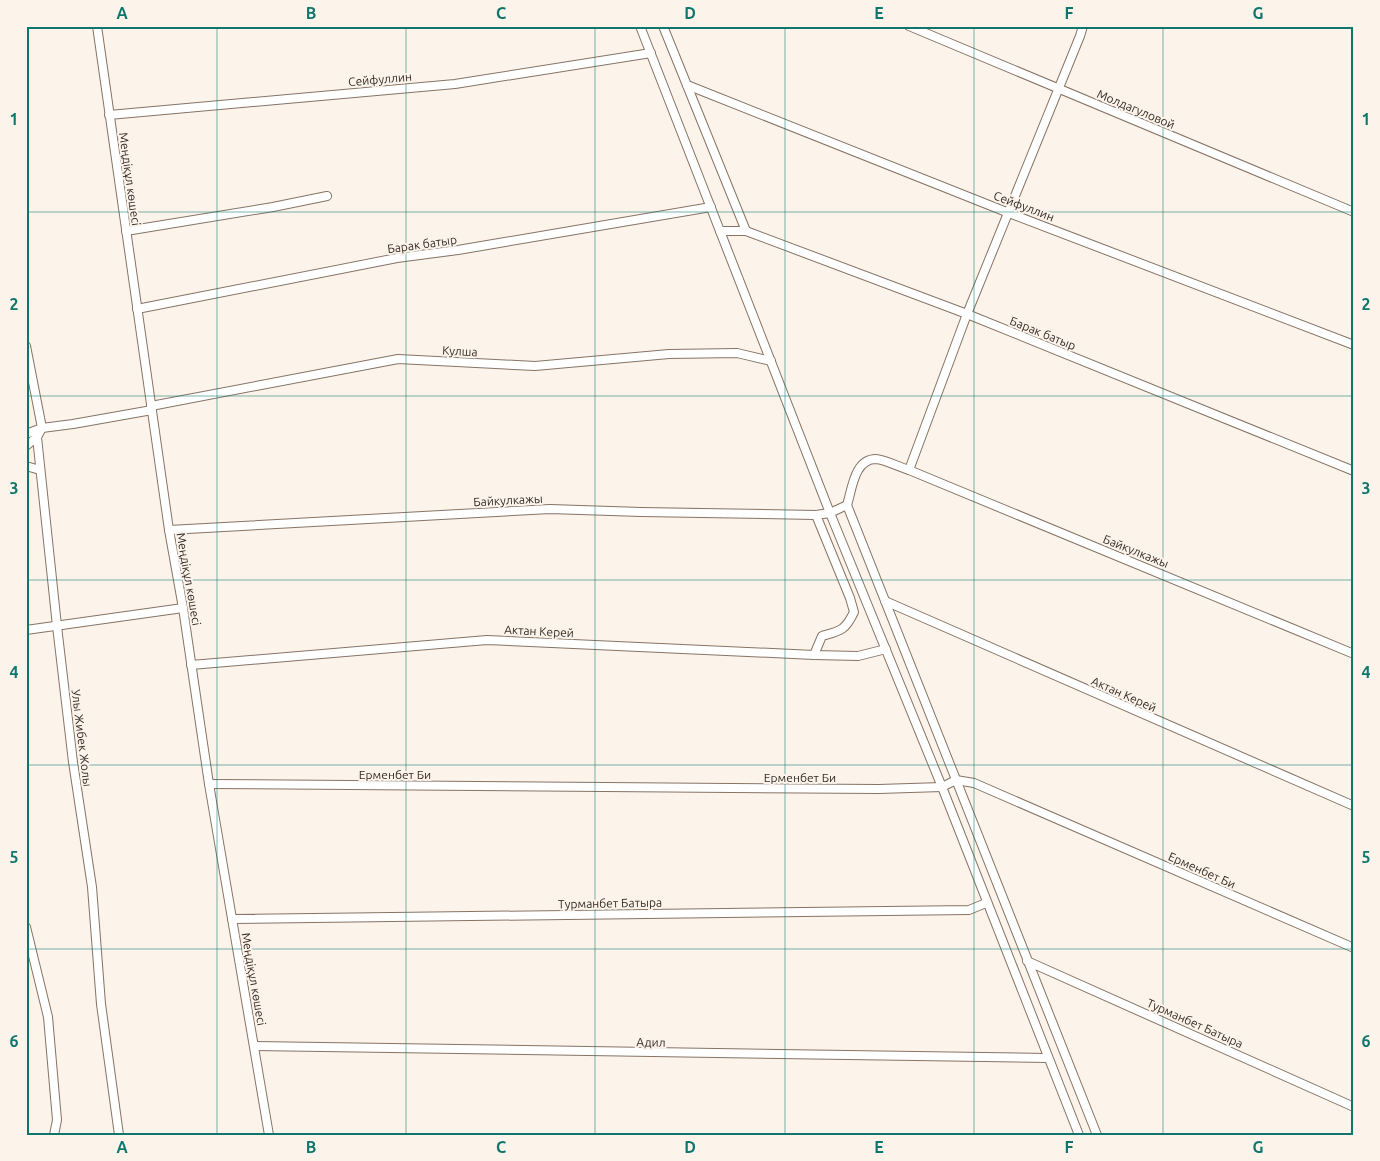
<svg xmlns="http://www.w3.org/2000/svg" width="1380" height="1161" font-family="Ubuntu,sans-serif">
<rect width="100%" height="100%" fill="#fcf3eb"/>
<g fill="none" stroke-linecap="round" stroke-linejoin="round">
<defs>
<g id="street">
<polyline points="97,26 169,530 183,608 209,784 269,1135"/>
<polyline points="640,26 830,513 942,787 1079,1135"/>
<polyline points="663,26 746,231"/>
<polyline points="909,26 1354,212"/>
<polyline points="687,85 1009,213 1354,345"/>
<polyline points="109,115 455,84 651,53"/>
<polyline points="126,231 273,207 327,196"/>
<polyline points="720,231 746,231 967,314 1354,471"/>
<polyline points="137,309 397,258 458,250 711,207"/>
<polyline points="26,346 42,428 37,437 57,626 73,762 92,887 101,1004 119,1135"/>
<polyline points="151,406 398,359 535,366 669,354 737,353 771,361"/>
<polyline points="26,434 42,428 73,424 152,410"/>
<polyline points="26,446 37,437"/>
<polyline points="26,466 40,470"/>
<polyline points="909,470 967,314 1080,36 1083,26"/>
<polyline points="169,530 550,509 641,512 816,515 830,513 847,505"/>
<polyline points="885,601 1354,806"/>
<polyline points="26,630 183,608"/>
<path d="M814,655L822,636C840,631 845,631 854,612L850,598L816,515"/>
<polyline points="191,665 487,640 814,655 858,656 886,649"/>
<polyline points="209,784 879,789 942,787 956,780 974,783 1354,948"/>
<polyline points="232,919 969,910 986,903"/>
<polyline points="26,927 48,1017 57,1120 54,1135"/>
<polyline points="1027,961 1354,1107"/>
<polyline points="254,1046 1048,1058"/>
<path d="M1097,1135L847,505C852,490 854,459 876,459C886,460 899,467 909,470L1354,654"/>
</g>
</defs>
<!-- street casing -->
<use href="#street" stroke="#877464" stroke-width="10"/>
<!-- street -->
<use href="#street" stroke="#fff" stroke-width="8"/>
</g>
<!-- grid -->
<path fill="none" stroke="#0f766e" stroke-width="1" stroke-opacity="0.55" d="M217,26V1135M406,26V1135M595,26V1135M785,26V1135M974,26V1135M1163,26V1135M26,212H1354M26,396H1354M26,580H1354M26,765H1354M26,949H1354"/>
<g text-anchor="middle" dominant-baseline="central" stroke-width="4" stroke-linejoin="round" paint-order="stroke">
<!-- street labels -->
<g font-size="12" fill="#342c25" stroke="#fcf3eb">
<text transform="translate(380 79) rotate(-5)">Сейфуллин</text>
<text transform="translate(1136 109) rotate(23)">Молдагуловой</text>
<text transform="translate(130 179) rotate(82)">Меңдіқұл көшесі</text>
<text transform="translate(1024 206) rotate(21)">Сейфуллин</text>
<text transform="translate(422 244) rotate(-8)">Барак батыр</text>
<text transform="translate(1043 333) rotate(22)">Барак батыр</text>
<text transform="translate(460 351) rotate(3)">Кулша</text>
<text transform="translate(508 500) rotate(-3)">Байкулкажы</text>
<text transform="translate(1136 551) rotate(22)">Байкулкажы</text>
<text transform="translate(189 579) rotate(80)">Меңдіқұл көшесі</text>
<text transform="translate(539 631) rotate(3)">Актан Керей</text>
<text transform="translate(1124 694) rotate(24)">Актан Керей</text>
<text transform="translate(82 738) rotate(83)">Улы Жибек Жолы</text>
<text x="395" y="774">Ерменбет Би</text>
<text x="800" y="777">Ерменбет Би</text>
<text transform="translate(1202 870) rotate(24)">Ерменбет Би</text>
<text transform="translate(610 903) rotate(-1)">Турманбет Батыра</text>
<text transform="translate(254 979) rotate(80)">Меңдіқұл көшесі</text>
<text transform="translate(1195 1023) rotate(24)">Турманбет Батыра</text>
<text transform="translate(651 1042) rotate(1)">Адил</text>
</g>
</g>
<!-- border -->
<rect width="1380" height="1161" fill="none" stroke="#fcf3eb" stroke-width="55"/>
<rect x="28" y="28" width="1324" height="1106" fill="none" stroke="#0f766e" stroke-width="2"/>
<g font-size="16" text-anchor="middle" font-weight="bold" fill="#0f766e">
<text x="122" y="19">A</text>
<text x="311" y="19">B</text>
<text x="501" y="19">C</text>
<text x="690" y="19">D</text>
<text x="879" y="19">E</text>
<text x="1069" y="19">F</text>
<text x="1258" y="19">G</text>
<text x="14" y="125">1</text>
<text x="1366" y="125">1</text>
<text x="14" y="310">2</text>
<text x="1366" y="310">2</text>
<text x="14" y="494">3</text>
<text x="1366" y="494">3</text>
<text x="14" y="678">4</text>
<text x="1366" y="678">4</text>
<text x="14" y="863">5</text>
<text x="1366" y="863">5</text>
<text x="14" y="1047">6</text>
<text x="1366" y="1047">6</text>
<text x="122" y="1153">A</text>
<text x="311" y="1153">B</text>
<text x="501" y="1153">C</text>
<text x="690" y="1153">D</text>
<text x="879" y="1153">E</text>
<text x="1069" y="1153">F</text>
<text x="1258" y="1153">G</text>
</g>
</svg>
